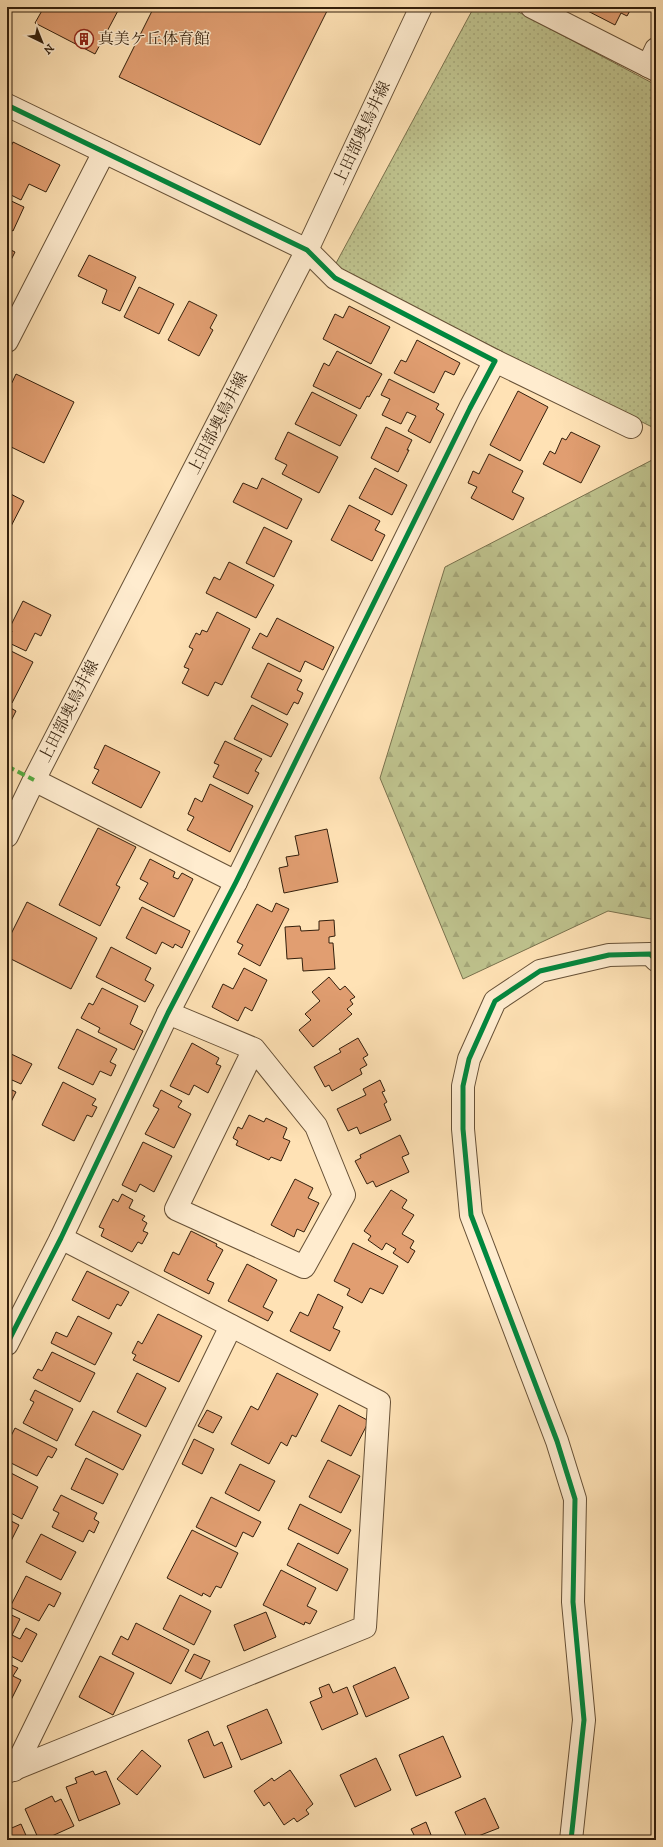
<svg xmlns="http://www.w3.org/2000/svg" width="663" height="1847" font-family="'IM FELL DW Pica','Noto Serif JP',serif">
<defs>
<pattern id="forest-firs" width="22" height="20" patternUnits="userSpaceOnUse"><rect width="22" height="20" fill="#bfc38e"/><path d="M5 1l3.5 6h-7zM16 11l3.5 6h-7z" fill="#a5a779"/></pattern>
<pattern id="park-dots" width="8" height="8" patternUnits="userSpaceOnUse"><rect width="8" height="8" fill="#bfc38e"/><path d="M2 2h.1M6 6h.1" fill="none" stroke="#a5a779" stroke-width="1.8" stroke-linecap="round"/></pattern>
</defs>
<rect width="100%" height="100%" fill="#ffe2b5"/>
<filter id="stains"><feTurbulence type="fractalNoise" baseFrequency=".005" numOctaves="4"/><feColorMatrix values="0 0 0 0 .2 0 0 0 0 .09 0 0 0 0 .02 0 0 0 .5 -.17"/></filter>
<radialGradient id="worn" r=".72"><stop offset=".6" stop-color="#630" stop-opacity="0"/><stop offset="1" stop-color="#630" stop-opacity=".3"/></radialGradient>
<!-- forest -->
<polygon fill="url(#forest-firs)" stroke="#79714d" points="656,458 656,920 608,911 463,979 380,778 445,567"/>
<!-- park -->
<polygon fill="url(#park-dots)" stroke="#79714d" points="474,7 509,7 656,85 656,429 334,267"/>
<!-- building -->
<g fill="#e19e71" stroke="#331f0c">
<polygon points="44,7 120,7 95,54 35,23"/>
<polygon points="154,7 329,7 260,145 119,77"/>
<polygon points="580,7 632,7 627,16 621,13 615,25"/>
<polygon points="13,142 60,165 46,192 29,184 21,200 7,193 7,155"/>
<polygon points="7,199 24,207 13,231 7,228"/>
<polygon points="7,248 15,252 7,268"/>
<polygon points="89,255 136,277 120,311 102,303 107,290 78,276"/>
<polygon points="139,287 174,304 159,334 124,317"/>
<polygon points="189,301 217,315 210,328 213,330 199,356 168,340"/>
<polygon points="349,306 390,327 371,364 323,339 335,314 343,318"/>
<polygon points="417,340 460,363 454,375 445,371 434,393 394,373 401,360 406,362"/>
<polygon points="337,351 382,374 369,397 367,396 360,409 313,386 324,363 329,366"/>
<polygon points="16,374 74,402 44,463 7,445 7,393"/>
<polygon points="389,379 439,404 436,409 444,414 430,443 408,431 416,416 407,412 401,424 382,415 390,399 381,395"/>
<polygon points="518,391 548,407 520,461 490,445"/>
<polygon points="312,392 357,415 340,446 295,424"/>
<polygon points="386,427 412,440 407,450 409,450 398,472 371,458"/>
<polygon points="288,432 338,457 319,493 282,474 287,465 275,459"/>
<polygon points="571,432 600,446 581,483 543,464 550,451 555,454 562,438 566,440"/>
<polygon points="489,454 523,471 512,492 524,498 513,520 471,498 477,487 468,483 473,471 479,474"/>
<polygon points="375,468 407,485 392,515 359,498"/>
<polygon points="262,478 302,499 287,529 233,502 243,483 257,489"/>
<polygon points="7,492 24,501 7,534"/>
<polygon points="349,505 380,521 375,530 385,535 372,561 331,540"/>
<polygon points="264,527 292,541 274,577 246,563"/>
<polygon points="229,562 274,585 256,618 206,593 214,577 220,580"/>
<polygon points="23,601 51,615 41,636 35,633 26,651 7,642 12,631 9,629"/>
<polygon points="217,612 250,629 222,685 215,682 208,696 182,683 189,669 184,667 193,649 189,647 196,633 200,635 202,630 207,632"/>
<polygon points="277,618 334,647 323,670 305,661 300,672 252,648 260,633 267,637"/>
<polygon points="7,649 33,662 12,703 7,701"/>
<polygon points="268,663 302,680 297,690 303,693 298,704 294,702 287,715 251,697"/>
<polygon points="252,705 288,724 271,757 234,739"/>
<polygon points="7,706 16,711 7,729"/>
<polygon points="225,741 262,759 255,771 259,773 248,794 213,777 219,765 214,763"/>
<polygon points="105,745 160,772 141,808 92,783 99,770 94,768"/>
<polygon points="210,784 253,806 230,852 187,830 194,817 188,814 195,798 202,802"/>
<polygon points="98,828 136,847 116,885 120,887 100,926 59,905"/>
<polygon points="327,829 338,882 284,893 279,868 288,866 286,857 299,855 295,836"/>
<polygon points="150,859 175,872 173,877 178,879 182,873 193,879 174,917 139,899 148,883 140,879"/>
<polygon points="27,902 97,938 71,989 7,957 7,942"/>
<polygon points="276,903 289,909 260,966 238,954 243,945 237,942 257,904 272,912"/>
<polygon points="142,907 190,931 182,948 175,944 173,948 162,942 156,954 126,938"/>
<polygon points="334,920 335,936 329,937 329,943 333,943 335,969 303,971 302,958 287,959 285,927 300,926 301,931 319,930 319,921"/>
<polygon points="111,947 151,968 145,980 154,985 145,1002 96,977"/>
<polygon points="244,968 267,980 252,1011 245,1007 238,1021 212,1007 223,984 233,989"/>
<polygon points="329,977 340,990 345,986 355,997 350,1000 353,1004 347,1009 352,1014 313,1047 299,1030 311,1020 305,1014 320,1001 312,992"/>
<polygon points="102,988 138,1006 130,1024 143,1031 134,1050 98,1032 100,1028 81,1018 89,1003 93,1005"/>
<polygon points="77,1029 117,1049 110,1062 116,1065 111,1076 100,1071 93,1085 58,1068"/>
<polygon points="358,1038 368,1055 363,1058 367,1065 360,1069 362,1074 332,1091 329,1085 325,1087 314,1067 341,1052 339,1049"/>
<polygon points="192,1043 219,1058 216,1064 221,1066 208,1093 194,1085 189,1095 170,1086"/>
<polygon points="7,1052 32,1064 21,1084 12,1080 8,1088 16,1092 7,1110"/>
<polygon points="380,1080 385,1091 382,1092 387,1102 384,1104 391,1120 360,1134 357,1127 348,1131 337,1109 366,1095 363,1089"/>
<polygon points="63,1082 96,1099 92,1105 97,1107 92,1117 87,1115 74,1141 42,1125"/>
<polygon points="161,1090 182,1101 178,1107 191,1114 174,1148 145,1134 159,1109 153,1106"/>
<polygon points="249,1115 264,1122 266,1118 287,1128 283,1138 290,1141 281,1161 271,1157 269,1160 236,1145 238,1141 233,1138 238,1127 242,1129"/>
<polygon points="400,1135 409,1154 402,1157 409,1172 376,1187 373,1181 367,1184 355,1161 361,1158 360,1155"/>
<polygon points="143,1142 172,1156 154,1192 140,1184 136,1192 122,1185"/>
<polygon points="295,1179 313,1188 308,1198 319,1203 304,1232 297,1229 294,1237 271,1225"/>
<polygon points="391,1190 407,1200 402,1208 414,1215 402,1234 414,1241 410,1248 415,1251 408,1263 393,1253 396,1249 386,1243 382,1250 368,1240 371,1236 364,1231"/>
<polygon points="122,1194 133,1200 129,1208 145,1216 142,1220 147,1223 143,1231 148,1233 142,1244 138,1242 132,1252 101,1236 104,1229 99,1227 113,1199 118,1202"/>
<polygon points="191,1231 217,1244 216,1246 223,1250 207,1280 214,1283 209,1294 164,1271 173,1252 179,1255"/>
<polygon points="353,1243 398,1266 383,1294 370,1288 362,1303 347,1295 350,1289 334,1281"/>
<polygon points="247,1264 277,1280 263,1307 273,1312 268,1321 228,1301"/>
<polygon points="87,1271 129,1292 121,1306 117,1304 109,1319 72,1300"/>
<polygon points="318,1294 343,1307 333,1328 340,1331 330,1351 290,1331 300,1312 308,1316"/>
<polygon points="158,1314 202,1336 179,1382 133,1360 136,1355 132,1353 138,1341 142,1344"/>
<polygon points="78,1316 112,1333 95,1365 51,1343 56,1332 67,1337"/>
<polygon points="52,1352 95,1373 80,1402 33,1378 38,1369 42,1371"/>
<polygon points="137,1373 166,1388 146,1427 117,1412"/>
<polygon points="277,1373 318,1394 296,1437 292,1435 287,1446 281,1442 269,1464 231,1444 251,1406 258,1410"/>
<polygon points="35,1390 73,1409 57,1441 23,1423 34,1402 30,1400"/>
<polygon points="339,1405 369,1421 351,1456 321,1441"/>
<polygon points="207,1410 222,1417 213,1433 198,1426"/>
<polygon points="93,1411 141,1435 123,1470 75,1445"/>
<polygon points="15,1428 57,1449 52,1458 48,1456 37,1476 7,1461 7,1444"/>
<polygon points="194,1439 214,1449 202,1474 182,1464"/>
<polygon points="86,1458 118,1474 103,1504 71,1489"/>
<polygon points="328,1460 360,1476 341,1513 309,1497"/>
<polygon points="240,1464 275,1481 259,1511 225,1493"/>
<polygon points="7,1471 38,1487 22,1519 7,1511"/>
<polygon points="61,1495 97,1513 94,1519 99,1522 94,1533 89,1530 83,1542 52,1527 59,1513 53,1510"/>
<polygon points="211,1497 261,1522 253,1537 243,1532 236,1547 196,1527"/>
<polygon points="300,1504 351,1530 338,1554 288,1529"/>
<polygon points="7,1519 19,1525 7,1549"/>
<polygon points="192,1530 238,1553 221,1588 216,1586 210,1597 203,1593 202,1596 167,1578"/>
<polygon points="41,1534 76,1552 61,1580 26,1562"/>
<polygon points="298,1543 348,1569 337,1591 287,1565"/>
<polygon points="281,1570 316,1588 307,1606 317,1611 310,1624 305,1622 304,1625 263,1605"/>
<polygon points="26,1576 61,1593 54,1607 49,1604 39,1621 10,1607"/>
<polygon points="180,1595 211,1611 194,1645 163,1629"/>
<polygon points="266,1612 276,1637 244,1651 234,1625"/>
<polygon points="7,1613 20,1619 12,1635 20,1639 26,1628 37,1634 22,1662 7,1654"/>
<polygon points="136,1623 189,1650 171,1684 112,1654 121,1636 128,1640"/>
<polygon points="194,1654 210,1661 201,1679 185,1671"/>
<polygon points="100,1656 134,1673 113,1715 79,1697"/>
<polygon points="7,1663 18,1668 13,1676 21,1680 8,1706"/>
<polygon points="395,1667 409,1698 366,1717 353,1686"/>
<polygon points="329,1684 333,1693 347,1687 358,1714 322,1730 310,1702 322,1697 319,1688"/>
<polygon points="267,1709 282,1743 241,1760 227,1726"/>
<polygon points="208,1731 214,1746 222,1742 232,1767 204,1778 188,1740"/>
<polygon points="443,1736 461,1777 416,1796 399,1755"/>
<polygon points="142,1750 161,1766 137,1795 117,1779"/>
<polygon points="376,1758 391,1790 355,1807 340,1775"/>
<polygon points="290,1770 313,1804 306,1810 309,1814 297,1822 294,1818 284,1825 269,1802 264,1806 254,1791 272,1778 274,1781"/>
<polygon points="93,1771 95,1775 106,1771 120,1804 79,1821 66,1787 77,1783 75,1778"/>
<polygon points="52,1796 55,1802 61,1799 74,1826 43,1840 39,1840 25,1809"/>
<polygon points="485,1798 499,1828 468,1840 455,1812"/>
<polygon points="426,1822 433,1840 401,1840 414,1835 411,1829"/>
<polygon points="21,1824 28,1840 7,1840 7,1830"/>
</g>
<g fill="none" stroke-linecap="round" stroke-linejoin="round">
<defs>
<g id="minor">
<polyline points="532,7 656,70"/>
<polyline points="648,66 656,49"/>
<polyline points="7,105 307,250 335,278 495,361 470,408 236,882 168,1013 61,1238 7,1344"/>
<polyline points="7,341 104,152"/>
<polyline points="495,361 631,427"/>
<polyline points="34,780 236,882"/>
<polyline points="168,1013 254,1049 316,1126 344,1195 304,1267 176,1209 254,1049"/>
<polyline points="14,1770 231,1326"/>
<polyline points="7,1772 365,1627 379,1402 61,1238"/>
<polyline points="571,1840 584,1720 573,1602 575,1499 557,1441 471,1215 463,1129 463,1086 469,1059 495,1001 540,971 609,955 650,954 656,960"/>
</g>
<polyline id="tertiary" points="7,836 34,780 307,250 421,7"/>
</defs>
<!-- minor casing -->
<use href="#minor" stroke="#665036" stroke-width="24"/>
<!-- tertiary casing -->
<use href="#tertiary" stroke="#665036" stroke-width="24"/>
<!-- minor -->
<use href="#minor" stroke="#ffeccf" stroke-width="22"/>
<!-- tertiary -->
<use href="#tertiary" stroke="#ffeccf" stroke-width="22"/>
<!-- quiet -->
<polyline stroke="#54aa41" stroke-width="4" stroke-dasharray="8 4" stroke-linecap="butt" points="7,766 34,780"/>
<defs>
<g id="cycleway">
<polyline points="7,105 307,250 335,278 495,361 470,408 236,882 168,1013 61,1238 7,1344"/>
<polyline points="571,1840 584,1720 573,1602 575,1499 557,1441 471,1215 463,1129 463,1086 469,1059 495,1001 540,971 609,955 650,954 656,960"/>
</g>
</defs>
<!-- cycleway casing -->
<use href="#cycleway" stroke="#ffeccf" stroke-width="8"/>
<!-- cycleway -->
<use href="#cycleway" stroke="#00873e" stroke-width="5"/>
</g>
<!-- icons -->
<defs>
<symbol id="building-ring" viewBox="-11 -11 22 22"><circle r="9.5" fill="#ffeccf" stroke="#8f2418" stroke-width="1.5"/><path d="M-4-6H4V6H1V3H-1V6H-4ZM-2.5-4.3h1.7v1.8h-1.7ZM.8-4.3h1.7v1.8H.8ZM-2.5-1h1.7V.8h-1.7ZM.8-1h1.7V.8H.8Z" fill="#8f2418"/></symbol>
</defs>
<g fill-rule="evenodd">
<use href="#building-ring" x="73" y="28" width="22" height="22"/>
</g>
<g text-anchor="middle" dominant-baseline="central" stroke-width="3" stroke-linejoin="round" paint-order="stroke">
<!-- poi labels -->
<g font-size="16" fill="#331f0c" stroke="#ffeccf" text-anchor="start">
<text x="98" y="39">真美ケ丘体育館</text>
</g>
<!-- street labels -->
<g font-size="16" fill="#331f0c" stroke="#ffeccf">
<text transform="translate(362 133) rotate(-65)">上田部奥鳥井線</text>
<text transform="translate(218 423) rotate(-63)">上田部奥鳥井線</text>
<text transform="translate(69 711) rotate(-63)">上田部奥鳥井線</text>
</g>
</g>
<!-- margin -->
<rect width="663" height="1847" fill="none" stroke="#ffe2b5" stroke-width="24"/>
<rect x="8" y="8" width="647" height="1831" fill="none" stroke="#331f0c" stroke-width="2"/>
<rect x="12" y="12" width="639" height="1823" fill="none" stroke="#331f0c"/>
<!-- north arrow -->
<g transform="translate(42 42) rotate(137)" stroke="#ffeccf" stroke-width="3" paint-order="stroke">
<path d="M0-3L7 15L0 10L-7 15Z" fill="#331f0c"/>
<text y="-6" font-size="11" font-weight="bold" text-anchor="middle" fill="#331f0c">N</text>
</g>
<rect width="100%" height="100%" filter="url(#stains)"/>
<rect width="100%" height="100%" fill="url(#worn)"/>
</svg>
